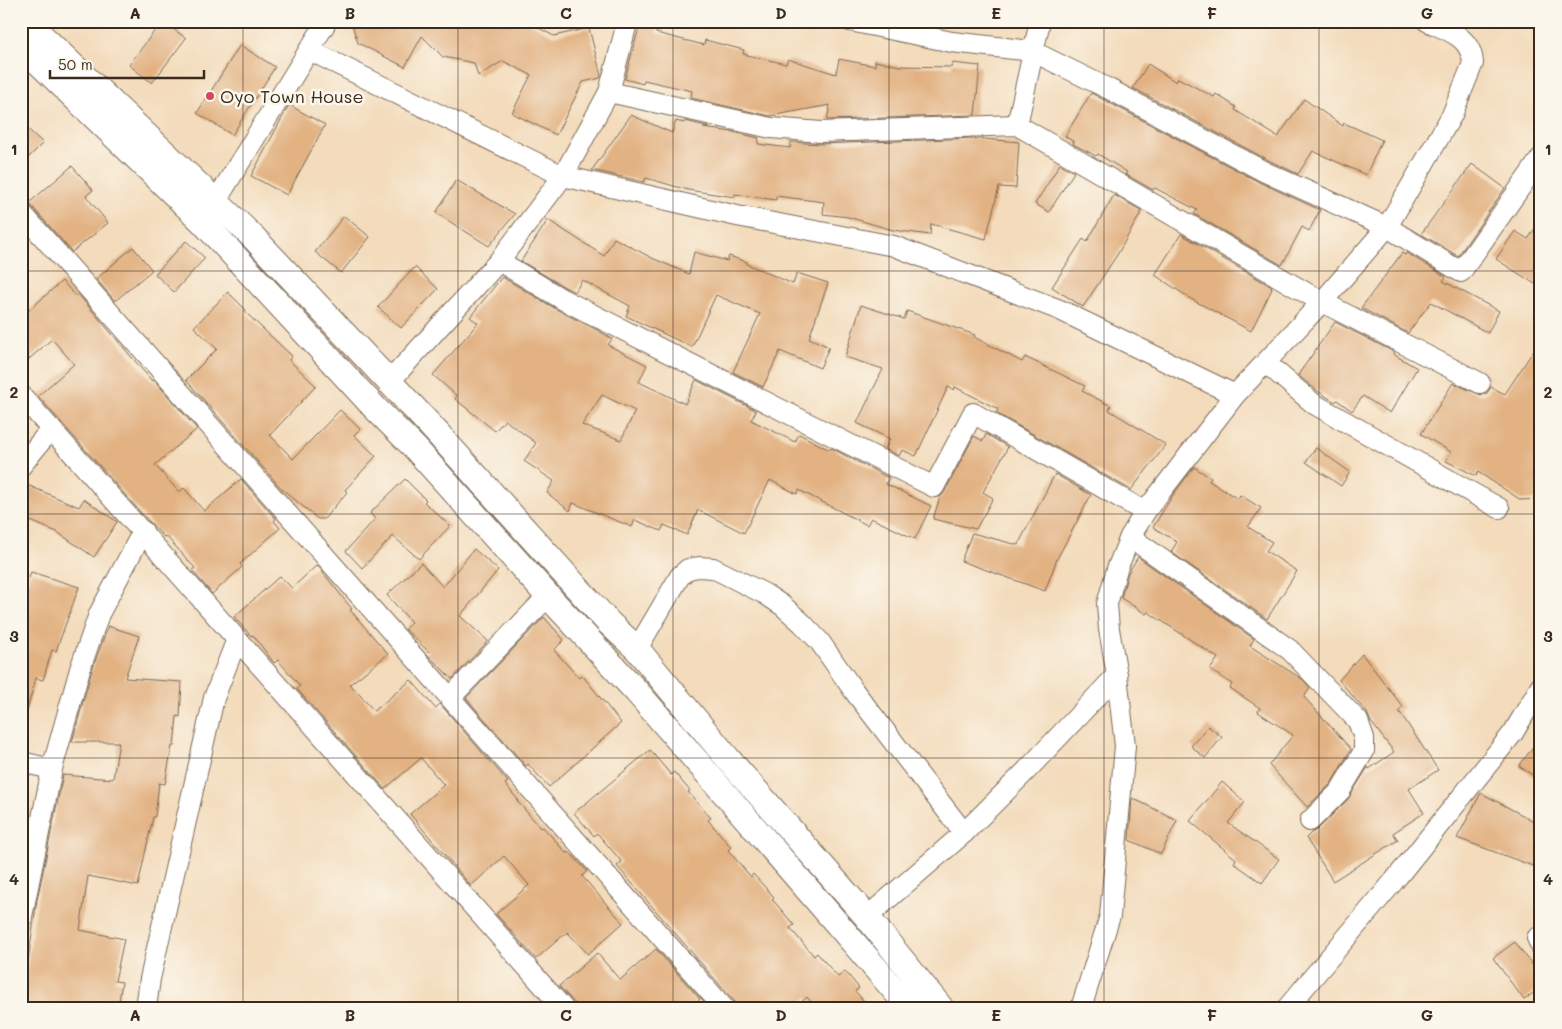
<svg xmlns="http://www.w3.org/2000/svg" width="1562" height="1029" font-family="Mali,sans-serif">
<rect width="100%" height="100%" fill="#fbf7ec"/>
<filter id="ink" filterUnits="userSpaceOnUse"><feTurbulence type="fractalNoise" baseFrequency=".02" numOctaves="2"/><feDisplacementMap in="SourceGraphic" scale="10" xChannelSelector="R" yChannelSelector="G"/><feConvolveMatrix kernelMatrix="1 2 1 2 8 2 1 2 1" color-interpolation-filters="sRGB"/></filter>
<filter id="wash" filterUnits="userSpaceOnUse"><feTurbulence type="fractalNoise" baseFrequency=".0096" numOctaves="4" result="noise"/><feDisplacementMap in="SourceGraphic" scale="20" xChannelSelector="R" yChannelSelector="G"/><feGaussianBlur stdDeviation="1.12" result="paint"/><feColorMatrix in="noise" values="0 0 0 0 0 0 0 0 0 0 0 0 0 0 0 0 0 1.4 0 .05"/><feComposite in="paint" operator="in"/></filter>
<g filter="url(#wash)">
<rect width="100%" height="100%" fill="#f3dbbb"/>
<g id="blocks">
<!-- building -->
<g fill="#e2b283" fill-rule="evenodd">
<polygon points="162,21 186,38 152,83 129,65"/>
<polygon points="357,21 525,21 554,36 589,28 601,76 600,78 583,82 556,135 512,113 531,75 503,61 478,76 474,63 443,57 422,36 405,67 358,43 353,28"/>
<polygon points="640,24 657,28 656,33 704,45 705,40 744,50 743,54 786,64 788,59 836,74 839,59 875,66 875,61 900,66 952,67 952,63 980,66 975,115 827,120 830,105 770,116 691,98 692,91 644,80 643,84 625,79"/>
<polygon points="240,45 275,67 232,135 197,113"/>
<polygon points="1148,64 1176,82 1178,78 1214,97 1216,94 1236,107 1235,110 1278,137 1304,99 1343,126 1344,123 1382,140 1366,175 1313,151 1298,174 1270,161 1133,88"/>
<polygon points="1091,93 1259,182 1320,210 1309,231 1302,227 1282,265 1194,214 1197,210 1155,188 1153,190 1125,174 1127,172 1098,154 1096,156 1073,144 1074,142 1065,136"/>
<polygon points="289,105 325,125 287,195 251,176"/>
<polygon points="631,115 672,133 676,121 684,123 685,121 710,127 703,128 733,132 759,138 758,144 790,148 791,142 821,144 973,138 1019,142 1016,188 999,187 986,239 931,224 930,235 893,230 848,217 823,214 824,202 776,196 776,200 735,194 735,197 688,190 646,178 644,182 592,170"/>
<polygon points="21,123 43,143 21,165"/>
<polygon points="1060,164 1074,172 1049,212 1035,204"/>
<polygon points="1472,164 1505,188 1458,256 1421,234"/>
<polygon points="72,166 93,190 86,196 108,223 72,252 29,203"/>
<polygon points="456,180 515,214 489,246 436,213"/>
<polygon points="1114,195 1142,211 1117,255 1083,307 1052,287 1083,239 1087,242"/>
<polygon points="344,216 370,237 341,273 315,252"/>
<polygon points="548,220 604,256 614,238 652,258 689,274 694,252 727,261 729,256 747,262 747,264 793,284 797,273 828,283 809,338 829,347 820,368 780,351 763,387 733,372 760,314 716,295 692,347 626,316 630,306 582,280 575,292 568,289 521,261"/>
<polygon points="1541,220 1541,275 1535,284 1496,259 1515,231 1528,239"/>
<polygon points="1181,234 1272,287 1271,288 1272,289 1251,331 1191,299 1155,275"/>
<polygon points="186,241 205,258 174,292 155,274"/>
<polygon points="133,247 152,270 115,301 96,279"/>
<polygon points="1402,253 1405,255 1407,253 1446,277 1443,281 1499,311 1488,333 1431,302 1408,333 1361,308"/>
<polygon points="415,267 438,289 401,328 378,307"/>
<path d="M502,277L556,309L601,332L612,339L608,345L647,365L639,382L685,404L696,380L753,409L756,411L751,420L795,442L799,434L830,450L831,448L889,478L886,484L931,506L915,539L871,518L867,525L799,490L797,494L770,480L744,533L698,510L687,535L664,525L661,531L635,520L632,527L573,503L570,511L547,493L554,481L524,461L536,443L505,420L495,431L455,399L457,396L433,375L478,323L470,317ZM602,395L635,411L621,440L582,425Z"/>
<polygon points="62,281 76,296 78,294 152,381 154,380 197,429 155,465 179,492 184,488 204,511 241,479 276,519 274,521 280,528 240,564 242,567 212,594 192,570 195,568 166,536 164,537 143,515 38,396 74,364 52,339 21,366 21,317"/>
<polygon points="228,292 246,310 245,312 292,356 289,360 316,386 270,435 293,459 340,410 360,429 354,435 376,456 345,490 347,492 324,519 318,519 281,488 186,380 217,349 194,327"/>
<polygon points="861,305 904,319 907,311 975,335 974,337 1022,362 1025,357 1085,386 1082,391 1111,406 1109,410 1166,445 1131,490 996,413 998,409 955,387 954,390 948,387 916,456 902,450 899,456 885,449 890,439 857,423 883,369 845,357"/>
<polygon points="1335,322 1394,352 1393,354 1417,368 1390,413 1363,396 1352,411 1337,400 1335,402 1319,392 1298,375"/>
<polygon points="1541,339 1541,499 1521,500 1478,472 1476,476 1446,461 1451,452 1421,434 1453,383 1481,395 1487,393 1491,387 1505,394"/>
<polygon points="986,434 1008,447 983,492 993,498 976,529 933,519 940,497 944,493 974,436 983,441"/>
<polygon points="1316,448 1350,472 1341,486 1306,462"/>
<polygon points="1194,467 1211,478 1209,481 1238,499 1240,495 1261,508 1248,527 1272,542 1266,551 1297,571 1267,619 1171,552 1177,542 1153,527 1173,495"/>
<polygon points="1055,474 1091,495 1057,559 1045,591 961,561 972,533 1018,545"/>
<polygon points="405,479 426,500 424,502 450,526 419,559 393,536 362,568 346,551 375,519 370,513"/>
<polygon points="27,485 79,507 84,499 116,521 117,522 94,557 57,532 21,517 21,498"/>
<polygon points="474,549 498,570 460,616 488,641 452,679 427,654 429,652 405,629 411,622 387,595 421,563 443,587"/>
<polygon points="1138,557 1254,639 1250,646 1302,679 1310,688 1304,697 1351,749 1331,784 1307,807 1269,765 1293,735 1258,712 1260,708 1230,688 1232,684 1210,670 1218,658 1148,612 1146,614 1121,598 1128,573"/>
<polygon points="317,565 352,609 350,610 388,654 350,684 374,711 411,680 435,708 440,704 508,782 505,784 518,800 517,801 541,828 543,827 567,854 569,852 587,871 582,876 623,923 588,954 567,932 536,959 496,914 529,885 504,856 471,886 410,814 444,785 421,758 385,789 297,689 300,686 278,660 274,663 253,635 251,636 234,617 280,576 292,588"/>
<polygon points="31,572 79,587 56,651 52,650 43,680 36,678 26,713 21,713 21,602"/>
<polygon points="544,617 564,640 554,650 579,678 582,675 621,723 549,787 528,764 526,766 466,698"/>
<polygon points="108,626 139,636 125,678 182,682 180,717 177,716 174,746 172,746 165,784 159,783 155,817 153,817 138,886 88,876 80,930 124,939 115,981 122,982 118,1008 21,1008 37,900 63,775 113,779 119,742 72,742 91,673"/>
<polygon points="1362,654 1403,707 1399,711 1438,770 1409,789 1424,813 1393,833 1398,840 1333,881 1306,838 1311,833 1318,829 1348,799 1368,767 1369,769 1394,752 1371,722 1367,713 1339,680"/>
<polygon points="1208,726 1222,737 1205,758 1191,746"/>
<polygon points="1541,736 1541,781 1519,766"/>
<polygon points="650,750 671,775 674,772 690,791 688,792 711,818 708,820 731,847 728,850 751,877 753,874 774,897 772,899 794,925 790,928 814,956 817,953 838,977 845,971 859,988 855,991 870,1008 816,1008 807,997 795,1008 736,1008 733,1000 617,866 622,862 597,833 594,836 574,813"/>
<polygon points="1222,782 1245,802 1228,823 1279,859 1262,883 1234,863 1236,859 1190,821"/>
<polygon points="1481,793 1541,825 1541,869 1457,838"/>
<polygon points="1132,798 1177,820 1161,854 1129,840"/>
<polygon points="1515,942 1541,976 1541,987 1524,1000 1493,958"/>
<polygon points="656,949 700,999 691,1008 579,1008 559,986 597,953 620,980"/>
</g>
</g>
</g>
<g filter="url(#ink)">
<use href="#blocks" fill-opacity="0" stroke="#7b6855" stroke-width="1"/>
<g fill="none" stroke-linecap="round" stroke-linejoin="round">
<defs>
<g id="minor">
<polyline points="850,21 952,42 1032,51 1109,89 1265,172 1387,227 1461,272 1541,158"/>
<polyline points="309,50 563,176 609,92 627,23 629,21"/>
<path d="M609,92L771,128L821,132L1017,125L1322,302L1387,227L1452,115L1473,63C1471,36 1448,31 1427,21"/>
<polyline points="1017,125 1040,21"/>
<polyline points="216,201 327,21"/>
<polyline points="21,212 724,1008"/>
<polyline points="499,261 563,176 737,216 894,246 1060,310 1235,395 1322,302 1480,383"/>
<polyline points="1266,363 1314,404 1499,508"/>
<polyline points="389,382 499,261 562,299 934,487 973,413 1145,512 1130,537 1117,569 1107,604 1109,629 1117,675 1125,746 1110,916 1081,1008"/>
<polyline points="21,395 563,1008"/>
<polyline points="21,466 51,429"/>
<polyline points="1145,512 1235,395"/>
<polyline points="1130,537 1290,650 1358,721 1364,738 1364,751 1340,791 1310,821"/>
<polyline points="637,649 680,576 688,569 699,567 713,568 765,594 783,606 802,623 820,642 854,691 964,833"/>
<polyline points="450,698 548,596"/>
<polyline points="21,762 52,769 80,669 99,614 143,531"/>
<polyline points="867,917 964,833 1027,770 1117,675"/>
<polyline points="21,921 52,769"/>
<polyline points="1537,938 1541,946"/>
<polyline points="146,1008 150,979 214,698 237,639"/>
<polyline points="1287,1008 1394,881 1513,733 1541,686"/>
</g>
<g id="tertiary">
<polyline points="26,21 254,238 429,424 609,623 637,649 729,760 867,917 941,1008"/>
<polyline points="21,48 33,57 203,222 375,408 415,448 548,596 637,692 910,1008"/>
</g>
</defs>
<!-- minor casing -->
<use href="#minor" stroke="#7b6855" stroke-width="22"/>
<!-- tertiary casing -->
<use href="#tertiary" stroke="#7b6855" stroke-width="27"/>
<!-- minor -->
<use href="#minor" stroke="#fff" stroke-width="20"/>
<!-- tertiary -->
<use href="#tertiary" stroke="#fff" stroke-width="25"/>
</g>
</g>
<!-- grid -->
<path fill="none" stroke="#3b2a1e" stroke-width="1" stroke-opacity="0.55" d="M243,21V1008M458,21V1008M673,21V1008M889,21V1008M1104,21V1008M1319,21V1008M21,271H1541M21,514H1541M21,758H1541"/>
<!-- markers -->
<circle fill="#d1495b" stroke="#fbf7ec" stroke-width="2" cx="210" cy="96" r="5"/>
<g text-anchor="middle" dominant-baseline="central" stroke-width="5" stroke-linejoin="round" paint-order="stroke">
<!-- poi labels -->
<g font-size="18" fill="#3b2a1e" stroke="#fbf7ec" text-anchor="start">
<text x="220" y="96">Oyo Town House</text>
</g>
</g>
<!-- margin -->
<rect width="1562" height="1029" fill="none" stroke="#fbf7ec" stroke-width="55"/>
<!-- scale -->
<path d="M50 70v8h154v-8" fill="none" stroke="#3b2a1e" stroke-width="2.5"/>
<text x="58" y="70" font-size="15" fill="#3b2a1e" stroke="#fbf7ec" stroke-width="4" paint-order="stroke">50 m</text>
<rect x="28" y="28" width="1506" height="974" fill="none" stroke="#3b2a1e" stroke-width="2"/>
<g font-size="16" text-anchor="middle" font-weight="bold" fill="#3b2a1e">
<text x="135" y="19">A</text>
<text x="350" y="19">B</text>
<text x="566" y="19">C</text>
<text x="781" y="19">D</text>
<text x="996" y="19">E</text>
<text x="1212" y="19">F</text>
<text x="1427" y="19">G</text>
<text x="14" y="155">1</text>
<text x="1548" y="155">1</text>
<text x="14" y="398">2</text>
<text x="1548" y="398">2</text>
<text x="14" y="642">3</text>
<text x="1548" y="642">3</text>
<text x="14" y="885">4</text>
<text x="1548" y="885">4</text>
<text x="135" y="1021">A</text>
<text x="350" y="1021">B</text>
<text x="566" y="1021">C</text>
<text x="781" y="1021">D</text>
<text x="996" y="1021">E</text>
<text x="1212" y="1021">F</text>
<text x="1427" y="1021">G</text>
</g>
</svg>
